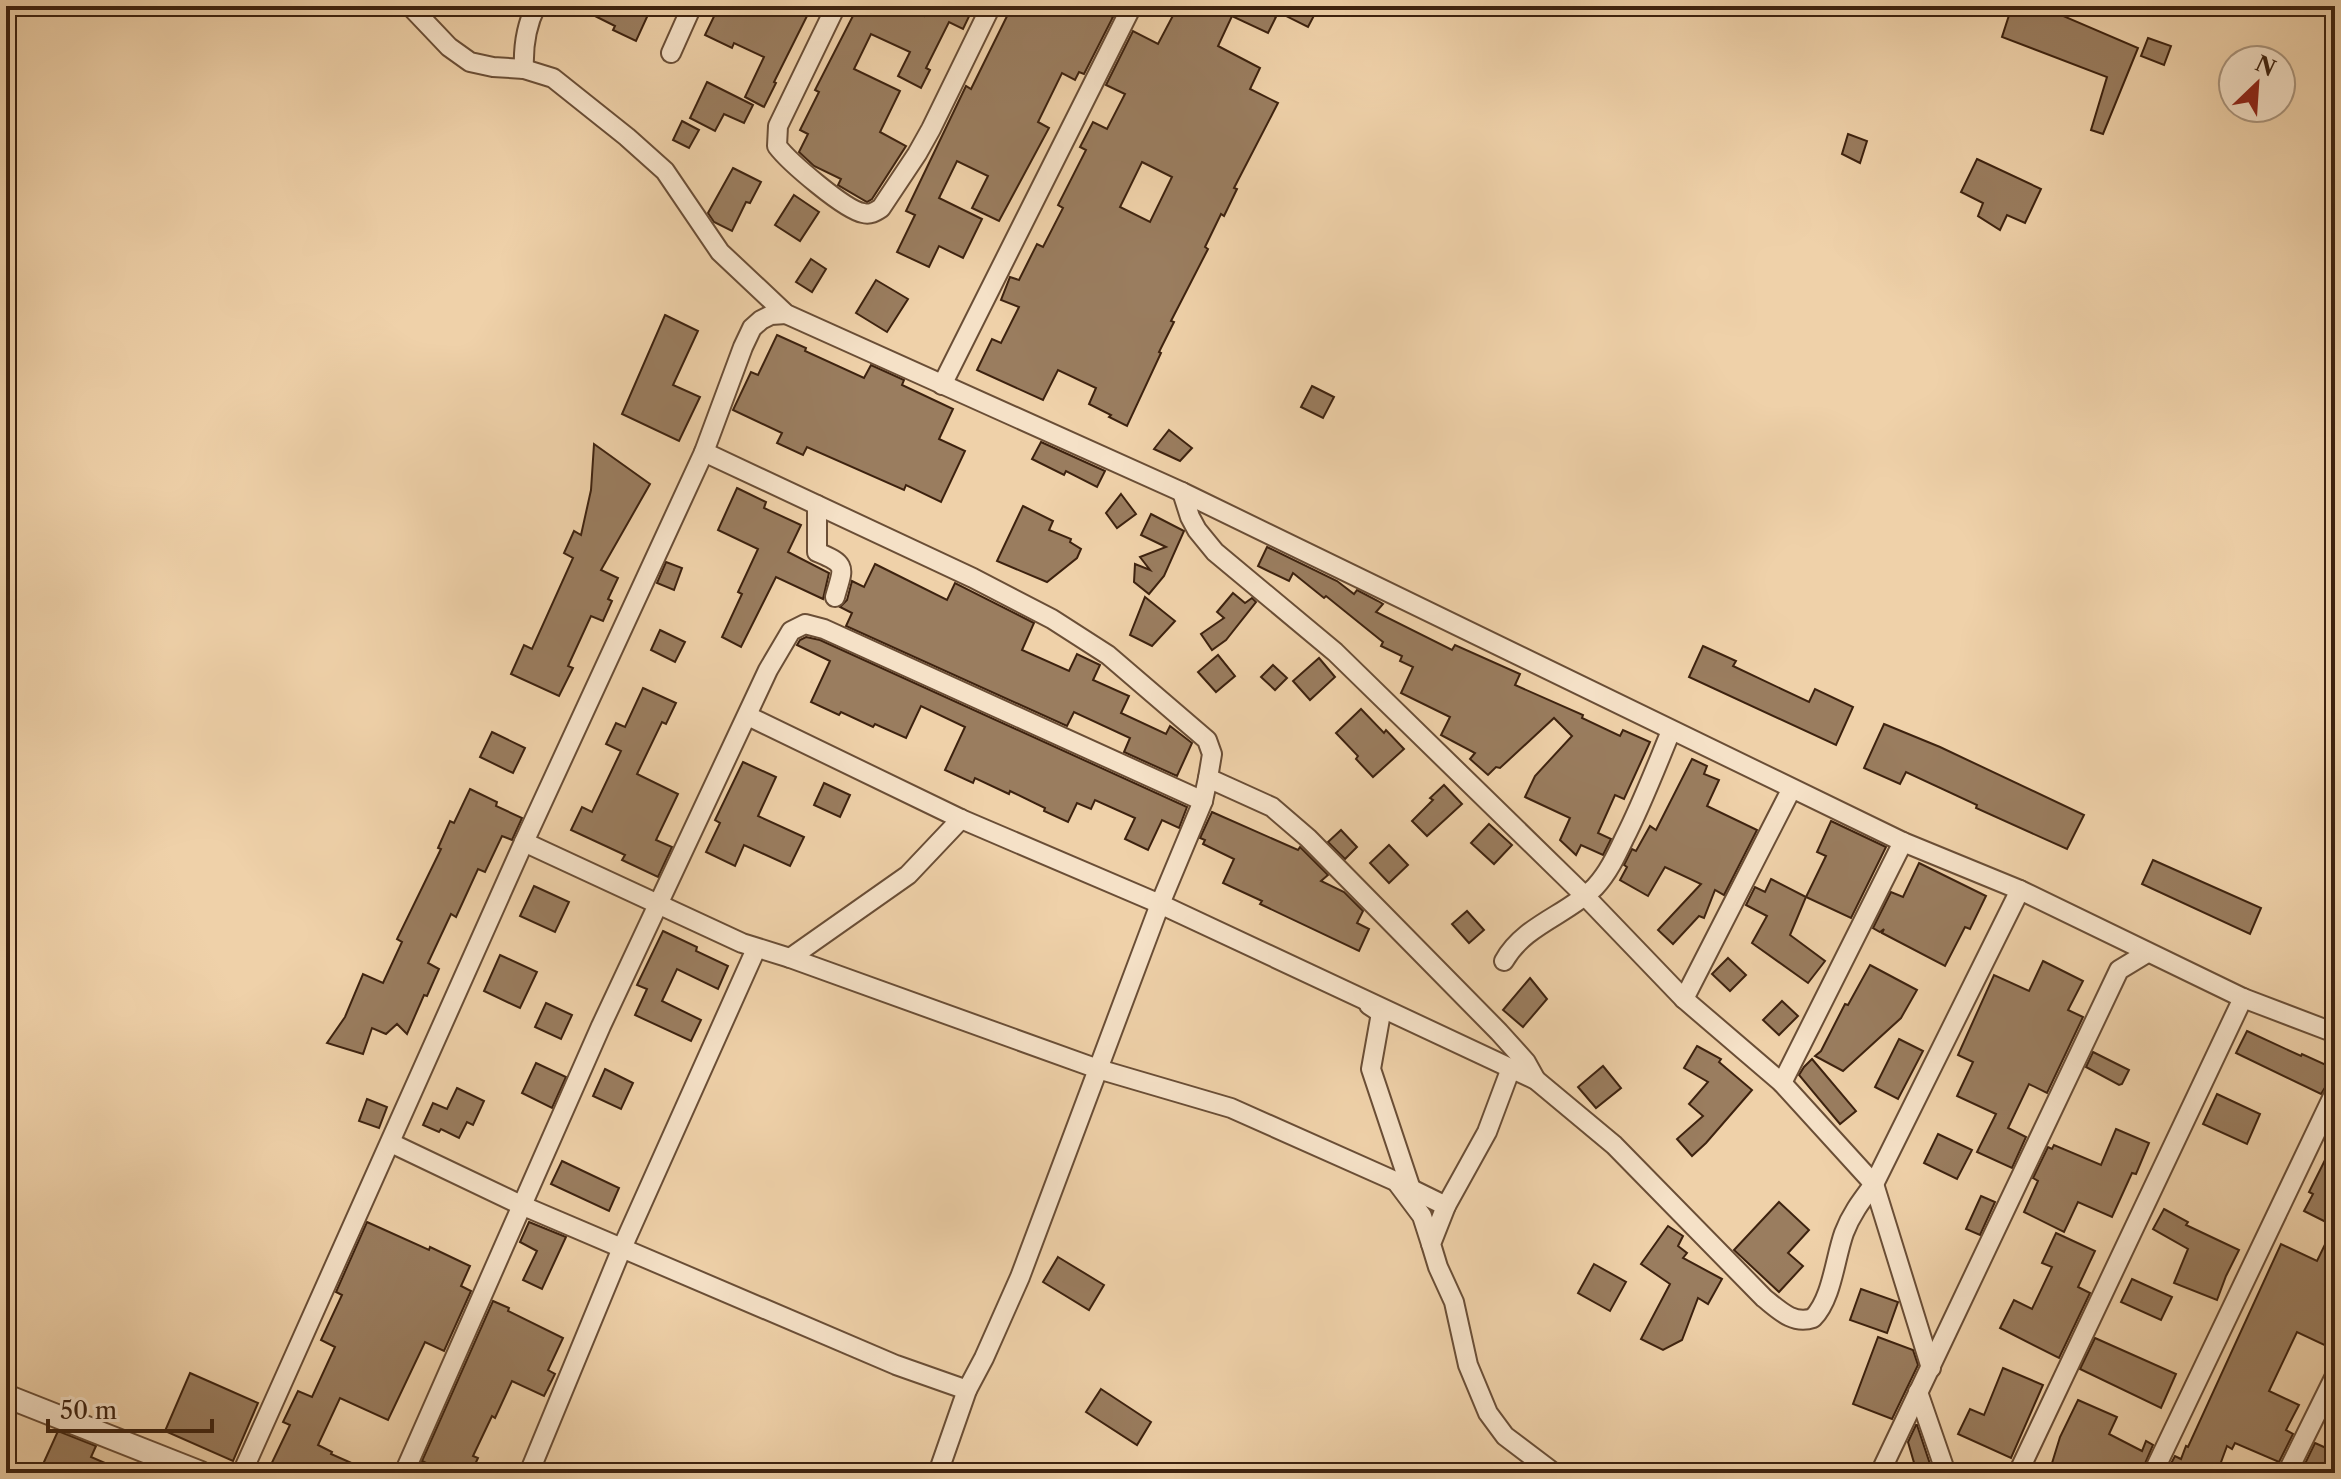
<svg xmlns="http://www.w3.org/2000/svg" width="2341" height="1479" font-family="'Libre Caslon Text',serif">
<rect width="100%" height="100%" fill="#efd1a9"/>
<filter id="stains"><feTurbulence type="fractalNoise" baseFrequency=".0025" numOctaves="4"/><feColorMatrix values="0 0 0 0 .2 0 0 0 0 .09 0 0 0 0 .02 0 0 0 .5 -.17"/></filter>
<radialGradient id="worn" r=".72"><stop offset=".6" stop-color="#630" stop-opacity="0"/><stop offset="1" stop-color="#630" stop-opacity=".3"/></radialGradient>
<!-- building -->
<g fill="#9a7d5f" stroke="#3d220f" stroke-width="2" fill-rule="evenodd">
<polygon points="575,6 652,6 636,41 613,30 615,26"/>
<polygon points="719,6 812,6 774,82 776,83 764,107 745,97 764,57 734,43 732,48 705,35"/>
<polygon points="858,6 903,6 924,16 926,11 915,6 974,6 963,29 949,22 926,68 930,70 921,88 898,76 910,52 871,34 854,69 900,91 880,132 906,146 872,199 867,202 838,185 841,179 814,166 799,152 808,134 800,130 819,92 815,90"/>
<polygon points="1012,6 1090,6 1113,17 1084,74 1079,72 1075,80 1062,73 1038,122 1049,128 999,221 972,208 988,176 957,161 939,198 982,219 963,258 939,246 929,267 897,252 915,215 906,211 966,86 971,89"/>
<path d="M1178,6H1255L1276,17L1268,33L1232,16L1218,46L1260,68L1250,89L1278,103L1234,188L1237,189L1224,216L1221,214L1205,247L1208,249L1171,321L1174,322L1159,352L1161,353L1127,426L1109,417L1111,415L1089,404L1096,388L1058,370L1043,400L977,370L992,339L1001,343L1019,307L1001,300L1010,277L1019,280L1037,244L1043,247L1063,208L1058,205L1086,150L1080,147L1093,122L1107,129L1125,94L1106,85L1133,31L1158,44ZM1142,162L1172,177L1150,222L1120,207Z"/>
<polygon points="1266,6 1319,6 1308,27"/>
<polygon points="2012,6 2057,6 2056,13 2138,48 2103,134 2091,130 2107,77 2002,37"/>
<polygon points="2148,38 2171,46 2164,65 2141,56"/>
<polygon points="707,82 753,105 744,123 724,114 715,131 690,118"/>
<polygon points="682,121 699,130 689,148 673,140"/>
<polygon points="1848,134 1867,141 1860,163 1842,154"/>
<polygon points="1977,159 2041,189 2025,223 2007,215 2000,230 1978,216 1983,203 1961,192"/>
<polygon points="733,168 761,182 750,203 746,202 732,231 714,222 708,213"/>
<polygon points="794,195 819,212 800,241 775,225"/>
<polygon points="811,259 826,269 812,292 796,282"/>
<polygon points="876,280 908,299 887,332 856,313"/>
<polygon points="665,315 698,331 673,385 700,397 679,441 622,414"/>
<polygon points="777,335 806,348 805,351 864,378 871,365 904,380 902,385 953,409 939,439 965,451 941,502 906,485 904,490 807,447 803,455 777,443 782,433 733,410 751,372 758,375"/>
<polygon points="1312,386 1334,397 1323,418 1301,407"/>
<polygon points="1169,430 1192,448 1180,461 1154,449"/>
<polygon points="1041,442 1105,471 1097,487 1066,471 1064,475 1032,459"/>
<polygon points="594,444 650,484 601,570 618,578 608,599 612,601 603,621 591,616 568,666 573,668 559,696 511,674 524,645 532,649 573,558 564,553 574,531 581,535 591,490"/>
<polygon points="737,488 766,502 764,508 801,525 788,552 829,573 823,599 776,577 741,647 722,637 742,594 738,592 758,549 718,530"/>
<polygon points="1121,494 1136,514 1117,528 1106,513"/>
<polygon points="1023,506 1053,521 1049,530 1071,539 1070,542 1081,549 1077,558 1047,582 997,561"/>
<polygon points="1151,514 1184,531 1164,576 1149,594 1134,582 1135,564 1150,570 1140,557 1166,547 1141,535"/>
<polygon points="1267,547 1337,581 1354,594 1357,590 1378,601 1383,604 1376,612 1452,650 1455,645 1520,674 1515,685 1583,715 1582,718 1620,736 1623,730 1650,742 1624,799 1615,795 1598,833 1611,839 1603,855 1581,845 1576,855 1560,840 1570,818 1525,797 1535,776 1572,736 1554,718 1500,768 1496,767 1488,775 1470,759 1475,753 1441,735 1450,717 1401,693 1413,667 1400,661 1402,656 1381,646 1383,642 1326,596 1324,598 1293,573 1289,581 1258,566"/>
<polygon points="666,562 682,568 674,590 657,583"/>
<polygon points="875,564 947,600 955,583 1034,623 1022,650 1069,671 1077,654 1100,665 1093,680 1129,696 1121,713 1166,734 1170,726 1192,743 1177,776 1124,752 1130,738 1074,712 1067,726 846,626 852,613 840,607 847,600 852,581 864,587"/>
<polygon points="1233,593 1245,603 1252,598 1256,602 1226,640 1212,650 1201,634 1224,618 1217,612"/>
<polygon points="1145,597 1175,621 1152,646 1130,635"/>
<polygon points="660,630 685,642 675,662 651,650"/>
<polygon points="806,637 820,640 1187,807 1179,828 1162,820 1148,850 1125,839 1135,818 1095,800 1091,809 1077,803 1068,822 1044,811 1045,808 1010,791 1009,794 975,778 973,783 945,770 965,727 921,706 906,738 875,724 873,727 841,712 839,715 811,702 830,661 797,645 800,640"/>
<polygon points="1703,646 1736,661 1733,666 1809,702 1815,689 1853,707 1836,745 1689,677"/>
<polygon points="1218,655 1235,676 1216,692 1198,672"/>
<polygon points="1319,658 1335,677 1310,700 1293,681"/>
<polygon points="1273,665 1287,678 1275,690 1261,677"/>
<polygon points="643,688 676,703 666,724 662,722 637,774 678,794 656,840 672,847 658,877 622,860 625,855 571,830 582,807 592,812 621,751 606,744 616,723 625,727"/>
<polygon points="1361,709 1384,733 1386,730 1404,749 1373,777 1356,759 1358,756 1336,733"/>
<polygon points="1884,724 1940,747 2084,815 2067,849 1976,808 1977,805 1906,772 1900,784 1864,768"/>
<polygon points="492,732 525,748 513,773 480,757"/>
<polygon points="1692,759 1707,766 1704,774 1719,780 1707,806 1757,830 1724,895 1715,890 1704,918 1699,916 1673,944 1658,930 1701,884 1665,867 1648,896 1620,880 1627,867 1624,865 1632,849 1636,851 1650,826 1656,830"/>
<polygon points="743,762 776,777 758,816 804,837 790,866 744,845 735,866 706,852 720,823 715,820"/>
<polygon points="824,783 850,795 840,817 814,805"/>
<polygon points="1444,785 1462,804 1427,836 1412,821 1433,800 1430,798"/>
<polygon points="470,789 497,802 496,806 522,818 512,840 502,836 485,872 478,869 456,917 451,914 428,963 439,969 427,996 424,995 407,1034 397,1024 386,1034 372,1028 363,1054 327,1043 345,1017 363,974 383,983 402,942 397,939 441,849 438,848 450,821 454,823"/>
<polygon points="1212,812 1298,850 1300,847 1328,875 1321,881 1344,892 1363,911 1357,923 1369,929 1359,951 1260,904 1262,901 1223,883 1234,859 1203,844 1205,840 1200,838"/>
<polygon points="1831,821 1886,847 1851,918 1806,897 1826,856 1817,852"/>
<polygon points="1489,824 1512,845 1494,864 1471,843"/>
<polygon points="1341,830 1357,847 1345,859 1328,842"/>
<polygon points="1389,845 1408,865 1389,883 1370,863"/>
<polygon points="2153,860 2261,908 2250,934 2142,884"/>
<polygon points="1919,863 1986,896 1970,929 1965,927 1945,966 1882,933 1884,929 1880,932 1873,928 1891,892 1903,897"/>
<polygon points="1771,879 1806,897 1790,935 1825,961 1808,983 1752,943 1767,916 1746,905 1755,887 1765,892"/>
<polygon points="534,886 569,902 555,932 520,916"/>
<polygon points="1467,911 1484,930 1469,943 1452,924"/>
<polygon points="663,931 697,947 696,951 728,966 718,989 677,969 662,1001 701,1020 691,1041 635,1015 647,989 637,985"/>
<polygon points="500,955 537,972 520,1008 484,991"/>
<polygon points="1728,958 1746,975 1730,991 1712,974"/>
<polygon points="2043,961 2083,981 2068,1010 2083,1017 2047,1093 2029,1084 2008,1128 2026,1137 2012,1168 1977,1152 1996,1114 1957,1096 1973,1062 1958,1055 1994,975 2029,991"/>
<polygon points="1870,965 1917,990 1901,1018 1843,1071 1815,1056 1821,1051 1845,1004 1848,1005"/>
<polygon points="1530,978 1547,999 1523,1027 1503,1010"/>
<polygon points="1782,1001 1798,1016 1779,1035 1763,1020"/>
<polygon points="546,1003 572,1015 561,1039 535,1027"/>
<polygon points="2247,1031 2301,1056 2302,1054 2335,1069 2332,1080 2328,1083 2321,1094 2236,1053"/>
<polygon points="1899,1039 1923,1051 1898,1099 1875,1087"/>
<polygon points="1697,1046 1721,1059 1719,1062 1752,1090 1706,1143 1692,1156 1677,1139 1703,1116 1689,1104 1708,1082 1684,1068"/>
<polygon points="2093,1052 2129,1070 2122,1084 2119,1085 2086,1067"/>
<polygon points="1812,1059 1856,1111 1840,1124 1799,1075 1804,1067"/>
<polygon points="536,1063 566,1077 552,1108 522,1093"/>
<polygon points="1603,1066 1621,1088 1596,1108 1578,1087"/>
<polygon points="605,1069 633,1083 621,1109 593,1096"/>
<polygon points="457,1088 484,1101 473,1125 467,1122 459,1138 441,1129 439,1132 423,1125 433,1103 447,1109"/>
<polygon points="2217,1094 2260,1114 2247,1144 2203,1124"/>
<polygon points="367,1099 387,1107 379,1128 359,1121"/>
<polygon points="2116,1129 2149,1143 2136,1174 2132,1173 2112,1217 2078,1202 2064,1232 2024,1212 2038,1181 2033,1178 2048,1147 2052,1149 2054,1145 2101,1165"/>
<polygon points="1938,1134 1972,1150 1957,1179 1924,1163"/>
<polygon points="2335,1140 2335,1350 2297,1332 2269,1391 2299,1405 2286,1430 2293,1434 2279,1462 2235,1443 2232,1449 2227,1446 2217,1473 2166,1473 2175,1456 2181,1459 2186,1446 2188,1447 2281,1244 2317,1261 2334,1226 2304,1211 2313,1194 2309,1192"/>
<polygon points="562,1161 619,1188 609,1211 551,1184"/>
<polygon points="1981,1196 1995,1202 1980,1235 1966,1229"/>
<polygon points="1779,1202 1809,1230 1788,1253 1803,1266 1779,1292 1734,1250"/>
<polygon points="2164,1209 2188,1222 2186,1225 2239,1250 2226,1276 2217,1300 2174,1283 2188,1249 2153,1229"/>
<polygon points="367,1222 429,1250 430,1247 470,1266 461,1286 471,1291 444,1351 425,1342 388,1420 340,1398 318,1445 332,1452 331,1454 374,1473 267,1473 290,1425 283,1422 298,1391 312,1397 335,1347 321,1340 342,1295 336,1292"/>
<polygon points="529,1222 566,1237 542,1289 523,1280 537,1251 520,1242"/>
<polygon points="1668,1226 1683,1236 1678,1246 1687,1253 1683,1258 1722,1279 1708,1304 1698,1298 1682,1340 1663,1350 1641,1339 1670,1284 1641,1264"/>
<polygon points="2056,1233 2095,1251 2078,1287 2090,1293 2059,1358 2000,1328 2014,1300 2032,1309 2052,1267 2042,1263"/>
<polygon points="1058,1257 1104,1285 1089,1310 1043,1282"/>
<polygon points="1594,1264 1626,1282 1610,1311 1578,1293"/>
<polygon points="2132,1279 2172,1297 2161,1320 2121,1302"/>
<polygon points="1861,1289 1898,1302 1887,1333 1850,1320"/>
<polygon points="493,1301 509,1308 508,1311 563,1338 548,1370 555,1374 544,1396 512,1381 495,1418 492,1416 473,1456 478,1458 471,1473 447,1473 422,1461"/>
<polygon points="1878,1337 1913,1350 1918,1365 1892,1419 1853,1404"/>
<polygon points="2095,1338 2176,1374 2161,1408 2080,1369"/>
<polygon points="2003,1368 2043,1385 2011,1458 1958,1434 1970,1409 1984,1415"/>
<polygon points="190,1373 258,1403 233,1461 165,1431"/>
<polygon points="1101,1389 1151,1422 1137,1445 1086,1412"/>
<polygon points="2078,1400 2117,1417 2109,1434 2142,1451 2146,1441 2153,1445 2141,1473 2049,1473 2060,1437"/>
<polygon points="1916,1425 1917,1425 1933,1473 1917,1473 1908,1442"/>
<polygon points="58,1431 96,1446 91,1457 128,1473 39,1473"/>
<polygon points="2315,1443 2335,1452 2335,1473 2301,1472"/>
</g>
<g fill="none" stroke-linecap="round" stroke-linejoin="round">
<defs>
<g id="minor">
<polyline points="410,6 449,47 470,62 493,67 524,69 553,78 627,137 665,171 720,252 786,314 1182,492 1903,842 2020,890 2243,998 2335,1033"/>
<path d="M836,6L778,126L777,146C789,162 845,210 863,213C870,215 875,212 881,208L917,154L931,129L991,6"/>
<polyline points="671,53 692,6"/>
<path d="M524,69C523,47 526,26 536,6"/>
<polyline points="942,385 1132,6"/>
<polyline points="704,452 973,578 1052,619 1108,655 1207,740 1212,754 1208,778 1272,807 1308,838 1499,1032 1526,1062 1536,1080"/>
<polyline points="1182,492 1190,517 1197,530 1215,552 1335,652 1585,896 1684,999 1782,1083 1874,1184 1931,1368"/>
<path d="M817,505V552C849,565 843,568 835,597"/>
<path d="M748,716L961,819L1160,904L1536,1080L1614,1145L1764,1298C1779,1310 1793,1325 1813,1318C1832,1299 1835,1258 1844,1233C1851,1214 1862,1200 1874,1184L2020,890"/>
<polyline points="524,842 742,943 790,958 1098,1069 1231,1108 1395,1181 1446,1206"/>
<polyline points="790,958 908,875 961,819"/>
<path d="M1504,961C1524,925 1567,915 1595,887C1608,873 1616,856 1624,839C1642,804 1656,767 1671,731"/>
<polyline points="1684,999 1791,790"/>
<polyline points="1369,1005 1381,1013 1371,1069 1411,1189"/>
<polyline points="1511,1068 1487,1132 1446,1206 1431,1244 1438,1267 1454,1302 1468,1365 1488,1413 1505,1436 1554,1473"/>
<polyline points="1782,1083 1903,842"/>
<polyline points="391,1143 521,1205 896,1365 967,1390 984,1358 1020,1277 1160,904 1203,801 1208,778"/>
<polyline points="1398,1184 1422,1216 1431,1244"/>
<polyline points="1918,1392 1946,1473"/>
<polyline points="242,1473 524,842 704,452 743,347 752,328 761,320 771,315 786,314"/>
<polyline points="404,1473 601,1026 768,670 791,631 805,624 824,629 1203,801"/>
<polyline points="529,1473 622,1248 756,949"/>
<polyline points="938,1473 967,1390"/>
<polyline points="1880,1473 2119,970 2147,953"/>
<polyline points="2018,1473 2243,998"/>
<polyline points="2153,1473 2335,1092"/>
<polyline points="2287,1473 2335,1376"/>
</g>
<polyline id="tertiary" points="6,1396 201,1473"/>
</defs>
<!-- minor casing -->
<use href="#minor" stroke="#6a4e36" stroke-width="22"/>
<!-- tertiary casing -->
<use href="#tertiary" stroke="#6a4e36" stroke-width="26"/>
<!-- minor -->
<use href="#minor" stroke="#f5e1c7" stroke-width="18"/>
<!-- tertiary -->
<use href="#tertiary" stroke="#f5e1c7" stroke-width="22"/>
</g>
<!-- margin -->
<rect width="2341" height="1479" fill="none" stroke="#efd1a9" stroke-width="32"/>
<rect x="8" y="8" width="2325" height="1463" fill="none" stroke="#3d220f" stroke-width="4"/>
<rect x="16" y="16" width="2309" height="1447" fill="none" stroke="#3d220f" stroke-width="2"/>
<!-- north arrow -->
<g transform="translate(2257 84) rotate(25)"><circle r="38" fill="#f5e1c7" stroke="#ab957d" stroke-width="2"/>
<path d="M0-6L14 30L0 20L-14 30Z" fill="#8f2418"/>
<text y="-12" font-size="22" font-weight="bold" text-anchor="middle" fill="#3d220f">N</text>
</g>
<!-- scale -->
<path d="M48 1419v12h164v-12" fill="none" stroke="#3d220f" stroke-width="4"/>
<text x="60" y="1419" font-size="24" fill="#3d220f" stroke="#f5e1c7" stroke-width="6" paint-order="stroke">50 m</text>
<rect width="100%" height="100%" filter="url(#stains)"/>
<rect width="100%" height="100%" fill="url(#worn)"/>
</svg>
